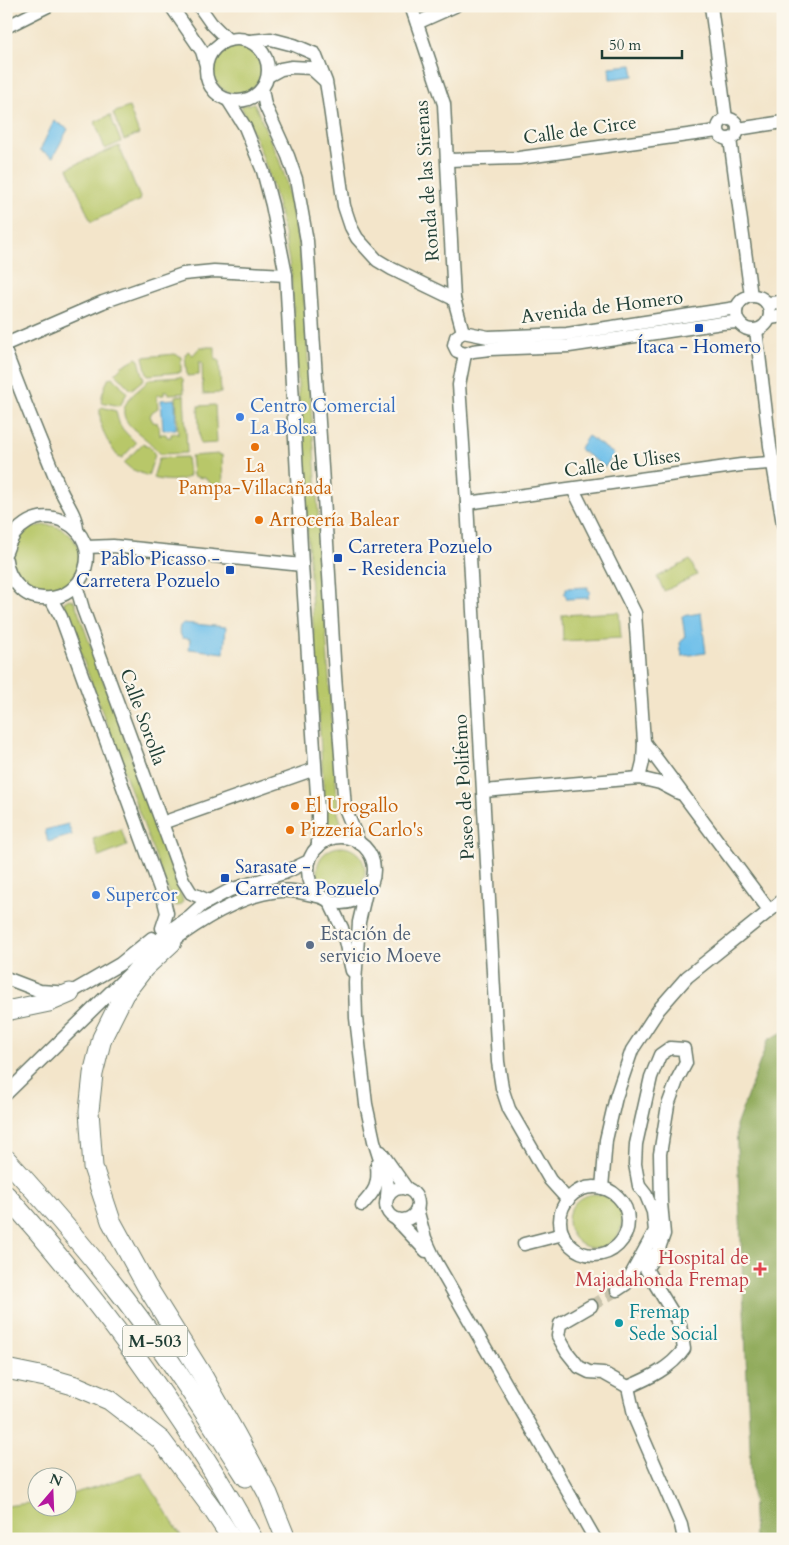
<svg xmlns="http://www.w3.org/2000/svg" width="789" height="1545" font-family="Cardo,serif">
<rect width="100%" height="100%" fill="#fbf7ec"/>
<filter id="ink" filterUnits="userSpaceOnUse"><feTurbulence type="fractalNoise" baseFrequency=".02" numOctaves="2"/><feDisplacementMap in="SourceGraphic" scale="10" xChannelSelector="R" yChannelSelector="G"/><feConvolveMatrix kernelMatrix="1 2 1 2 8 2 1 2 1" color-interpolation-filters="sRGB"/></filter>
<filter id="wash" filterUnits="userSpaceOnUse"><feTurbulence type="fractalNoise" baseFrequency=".0096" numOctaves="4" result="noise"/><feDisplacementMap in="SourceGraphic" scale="20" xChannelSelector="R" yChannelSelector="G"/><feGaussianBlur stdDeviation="1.12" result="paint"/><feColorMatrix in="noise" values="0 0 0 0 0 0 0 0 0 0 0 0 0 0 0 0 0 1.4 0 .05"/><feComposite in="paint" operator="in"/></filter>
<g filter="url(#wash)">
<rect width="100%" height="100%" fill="#f3e5ca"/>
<!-- green -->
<g fill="#b8c769" stroke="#6c824e">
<circle cx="237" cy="70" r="24"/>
<path d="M254,103L278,157L286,180L299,246L303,283L338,813L344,831H336L325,834V814L291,274C285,236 278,199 265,164C259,144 249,125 241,106Z"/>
<polygon points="129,107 139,134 124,140 113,113"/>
<polygon points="110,115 121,142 105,149 95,122"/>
<polygon points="119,146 141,200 91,222 68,168"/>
<polygon points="200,347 215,347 215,360 219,360 221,393 203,394 202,362 199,362 199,375 187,376 185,355 188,351 193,355"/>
<polygon points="175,354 181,357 181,372 149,375 147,374 143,357"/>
<polygon points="136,358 139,360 144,379 131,390 115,373 122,366"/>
<path d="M112,377L119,383L127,393L120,406L101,402C102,393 105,385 109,378Z"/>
<path d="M181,377L183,379L184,393L169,394L168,391H164V395H157L158,408L152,412L150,416L153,422L158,423L157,424L159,426L160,436L161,434H166L167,437H171V434L176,433L178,435L176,396L184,395L187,451L186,453L161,454C157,451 154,447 150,443C138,431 113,420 129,399C135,391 144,387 149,379Z"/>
<polygon points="215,405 217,443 200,444 198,406"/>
<path d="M102,407L116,411C119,429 124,430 136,443L122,458H119C107,442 99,429 100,409Z"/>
<polygon points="143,443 151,448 155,455 148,476 131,469 124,463"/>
<polygon points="219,454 219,455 222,455 223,484 212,485 204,477 202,478 193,476 191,456"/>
<path d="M187,457L189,474L188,477C178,482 164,481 153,478L159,458Z"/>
<circle cx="46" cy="559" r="34"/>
<polygon points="690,560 697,575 664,591 657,577"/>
<polygon points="69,599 73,600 75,603 182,897 183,902 178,906 174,905 172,902 64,608 64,602"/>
<polygon points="619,612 621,638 563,641 562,615"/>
<polygon points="121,829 127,846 99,857 93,839"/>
<circle cx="341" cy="871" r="24"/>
<circle cx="595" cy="1221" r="27"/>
<polygon points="142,1473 183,1539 6,1539 6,1506 37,1502 38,1508 68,1508 68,1495"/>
</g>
<!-- forest -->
<polygon fill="#92ac5d" stroke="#587448" points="783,1032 783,1539 754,1539 736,1126 768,1040"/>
<!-- water -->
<g fill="#6ec0ea" stroke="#467e8f">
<polygon points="632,65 634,76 610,79 609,67"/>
<polygon points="54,121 68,129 53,157 40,150"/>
<polygon points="175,399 176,429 163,430 161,400"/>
<polygon points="588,436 614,454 605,467 579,449"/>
<polygon points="588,587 588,590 591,592 588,595 589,598 567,599 566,596 564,594 566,591 566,588"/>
<polygon points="701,613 706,653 682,656 680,643 685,637 682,616"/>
<polygon points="183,623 226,627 224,653 189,649 190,639 182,638 179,630 180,626"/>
<polygon points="68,824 72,835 48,842 45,830"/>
</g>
</g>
<g filter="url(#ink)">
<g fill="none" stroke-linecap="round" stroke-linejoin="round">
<!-- minor-tunnel -->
<polyline stroke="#c9c3ac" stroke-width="12" stroke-dasharray="12 6" stroke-linecap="butt" points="591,1306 617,1290"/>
<defs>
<g id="minor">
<polyline points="171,6 202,51 206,65"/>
<polyline points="199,6 211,23 228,40"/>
<polyline points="411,6 444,104 454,299 463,332"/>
<polyline points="711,6 726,119"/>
<polyline points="417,23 455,6"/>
<polyline points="6,27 48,6"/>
<circle cx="237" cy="70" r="31"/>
<polyline points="250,41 271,39 294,45 315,54 326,82 328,94 344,206 351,227 357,238 377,260 392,269 454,299"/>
<polyline points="268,76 281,69 292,67 311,68 324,80"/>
<polyline points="262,89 265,105 288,156 296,179 307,241 328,558 335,676 345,808 359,843"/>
<polyline points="228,100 245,127 263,171 272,205 286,275 302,565 318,810 318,847"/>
<circle cx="728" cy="129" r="10"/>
<polyline points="738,129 783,122"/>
<polyline points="730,139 751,296"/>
<polyline points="448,160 519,158 717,131"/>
<circle cx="753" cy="313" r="17"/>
<polyline points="767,303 783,302"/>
<polyline points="736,308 567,334 488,337 463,332 456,337 454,345 457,351 465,354 473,351 490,349 569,346 722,323 738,322"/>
<polyline points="770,318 783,316"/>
<polyline points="756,330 770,446 783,524"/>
<polyline points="6,344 103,302 183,274 214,271 286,275"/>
<path d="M6,353C23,399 42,444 60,489C66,503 77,515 77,531"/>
<polyline points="465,354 459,385 467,503 498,1062 502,1088 509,1109 550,1180 568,1200"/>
<polyline points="573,489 635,613 644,742 643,762 639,778"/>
<polyline points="467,503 741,465 783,462"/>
<polyline points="86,547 113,546 302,565"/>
<path d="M6,552C14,525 38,509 65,522C105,542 86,602 43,598C34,598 25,594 19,587C12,580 7,571 6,560"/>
<polyline points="76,585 83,609 183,880 191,893 209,901"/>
<polyline points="51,599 61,617 163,897 167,913 162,928"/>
<polyline points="644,742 769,910"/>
<polyline points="484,791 639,778 660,783 679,793"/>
<polyline points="162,823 315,769"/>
<circle cx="341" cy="870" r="33"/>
<polyline points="366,892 359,922 355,983 356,1018 366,1104 374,1141 388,1185 387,1196"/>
<polyline points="329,901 342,928 352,971"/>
<path d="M166,946C197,923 240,894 280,891C293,889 308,894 321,897"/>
<polyline points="6,978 40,991 70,993 120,964 152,938"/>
<polyline points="6,1094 130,973 150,949 166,933 190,916 202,905 230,890 284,873 309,861"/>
<polyline points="381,1152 407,1189"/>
<circle cx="594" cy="1221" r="34"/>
<polyline points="602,1188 606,1140 616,1097 632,1050 659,1009 687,977 783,900"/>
<circle cx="402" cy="1204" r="16"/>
<path d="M362,1205C375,1191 379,1185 377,1165"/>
<polyline points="417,1209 425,1238 436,1262 595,1539"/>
<polyline points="396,1219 426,1251"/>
<polyline points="524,1244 563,1234"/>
<path d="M591,1306L560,1324L558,1336L567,1352L579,1367L589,1372L603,1373L628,1387C649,1378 671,1368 684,1349L680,1325L646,1269L658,1251L664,1234L661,1203L660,1154L668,1105L678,1078L686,1063L684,1049L670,1048L660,1055L651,1077L636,1144L635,1164L639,1186L646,1195L653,1212L655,1231L626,1284L617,1290"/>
<polyline points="628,1387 635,1419 681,1525 684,1539"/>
</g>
<g id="highway">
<polyline points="172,942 144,968 124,994 102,1038 93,1074 89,1111 93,1167 111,1221 146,1285 201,1373 236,1435 268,1494 286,1539"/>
<polyline points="6,1011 49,1002 70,993"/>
<path d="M6,1159C47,1204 87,1250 124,1298C168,1355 207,1416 246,1477"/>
<path d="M6,1195C100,1301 184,1415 253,1539"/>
<polyline points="6,1369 45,1377 76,1386 109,1400 161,1440 211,1507 232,1539"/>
</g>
</defs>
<!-- minor casing -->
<use href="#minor" stroke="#697868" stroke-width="15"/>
<!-- highway casing -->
<use href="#highway" stroke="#697868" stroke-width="21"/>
<!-- minor -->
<use href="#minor" stroke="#fff" stroke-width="12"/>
<!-- highway -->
<use href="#highway" stroke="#fff" stroke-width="19"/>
</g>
</g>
<!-- markers -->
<g fill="#1a4fb4" stroke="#fbf7ec" stroke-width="2">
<rect x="694" y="323" width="10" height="10" rx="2.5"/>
<rect x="333" y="553" width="10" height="10" rx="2.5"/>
<rect x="225" y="565" width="10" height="10" rx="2.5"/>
<rect x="220" y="873" width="10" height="10" rx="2.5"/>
</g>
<g fill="#3f7fe0" stroke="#fbf7ec" stroke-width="2">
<circle cx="240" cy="417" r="5"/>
<circle cx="96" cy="895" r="5"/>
</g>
<g fill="#e8710a" stroke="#fbf7ec" stroke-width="2">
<circle cx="255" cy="447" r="5"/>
<circle cx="259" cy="520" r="5"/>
<circle cx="295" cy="806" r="5"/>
<circle cx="290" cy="830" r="5"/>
</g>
<circle fill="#5c6f8a" stroke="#fbf7ec" stroke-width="2" cx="310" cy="945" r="5"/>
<path fill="#e0444e" stroke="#fbf7ec" stroke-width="2" d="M757.5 1261.5h5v5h5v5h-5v5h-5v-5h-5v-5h5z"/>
<circle fill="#0f9aa8" stroke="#fbf7ec" stroke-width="2" cx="619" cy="1323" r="5"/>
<g text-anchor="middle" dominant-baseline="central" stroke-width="4.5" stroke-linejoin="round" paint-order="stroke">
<!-- shield labels -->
<rect fill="#fbf7ec" stroke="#61756b" stroke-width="1" x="122.5" y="1325.5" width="65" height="31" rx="4"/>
<g font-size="18" font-weight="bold" fill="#1f3d34">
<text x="155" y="1341">M-503</text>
</g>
<!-- street labels -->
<g font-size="19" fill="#1f3d34" stroke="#fbf7ec">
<text transform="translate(580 130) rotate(-8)">Calle de Circe</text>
<text transform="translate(427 181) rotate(-94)">Ronda de las Sirenas</text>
<text transform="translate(602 307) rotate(-7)">Avenida de Homero</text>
<text transform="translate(622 463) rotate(-8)">Calle de Ulises</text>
<text transform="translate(143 717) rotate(70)">Calle Sorolla</text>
<text transform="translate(464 787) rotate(-93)">Paseo de Polifemo</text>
</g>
<!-- transit labels -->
<g font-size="19" fill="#164399" stroke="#fbf7ec" text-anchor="start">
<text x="699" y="347" text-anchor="middle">Ítaca - Homero</text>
<text x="348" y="547">Carretera Pozuelo<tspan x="348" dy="22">- Residencia</tspan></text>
<text x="220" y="559" text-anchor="end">Pablo Picasso -<tspan x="220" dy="22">Carretera Pozuelo</tspan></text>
<text x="235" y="867">Sarasate -<tspan x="235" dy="22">Carretera Pozuelo</tspan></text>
</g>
<!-- shop labels -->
<g font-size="19" fill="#366cbe" stroke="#fbf7ec" text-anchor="start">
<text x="250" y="406">Centro Comercial<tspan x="250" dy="22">La Bolsa</tspan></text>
<text x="106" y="895">Supercor</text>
</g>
<!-- food labels -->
<g font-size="19" fill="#c56008" stroke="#fbf7ec" text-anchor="start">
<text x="255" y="466" text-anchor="middle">La<tspan x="255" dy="22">Pampa-Villacañada</tspan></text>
<text x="269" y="520">Arrocería Balear</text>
<text x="305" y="806">El Urogallo</text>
<text x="300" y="830">Pizzería Carlo's</text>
</g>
<!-- service labels -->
<g font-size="19" fill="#4e5e75" stroke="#fbf7ec" text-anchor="start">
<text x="320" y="934">Estación de<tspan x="320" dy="22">servicio Moeve</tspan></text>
</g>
<!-- health labels -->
<g font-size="19" fill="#be3a42" stroke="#fbf7ec" text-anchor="end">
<text x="749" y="1258">Hospital de<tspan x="749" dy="22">Majadahonda Fremap</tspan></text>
</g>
<!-- culture labels -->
<g font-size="19" fill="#0d838f" stroke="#fbf7ec" text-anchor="start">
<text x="629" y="1312">Fremap<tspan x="629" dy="22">Sede Social</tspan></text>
</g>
</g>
<!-- margin -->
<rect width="789" height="1545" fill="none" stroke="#fbf7ec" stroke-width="25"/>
<!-- north arrow -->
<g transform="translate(52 1492) rotate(19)"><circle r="24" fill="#fbf7ec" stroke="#a3ada2"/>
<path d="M0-4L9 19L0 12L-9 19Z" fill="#b5179e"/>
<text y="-8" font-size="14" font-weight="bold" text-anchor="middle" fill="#1f3d34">N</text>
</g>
<!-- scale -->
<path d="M602 50v8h80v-8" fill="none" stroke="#1f3d34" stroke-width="2.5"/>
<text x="609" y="50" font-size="15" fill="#1f3d34" stroke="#fbf7ec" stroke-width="4" paint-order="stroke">50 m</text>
</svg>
